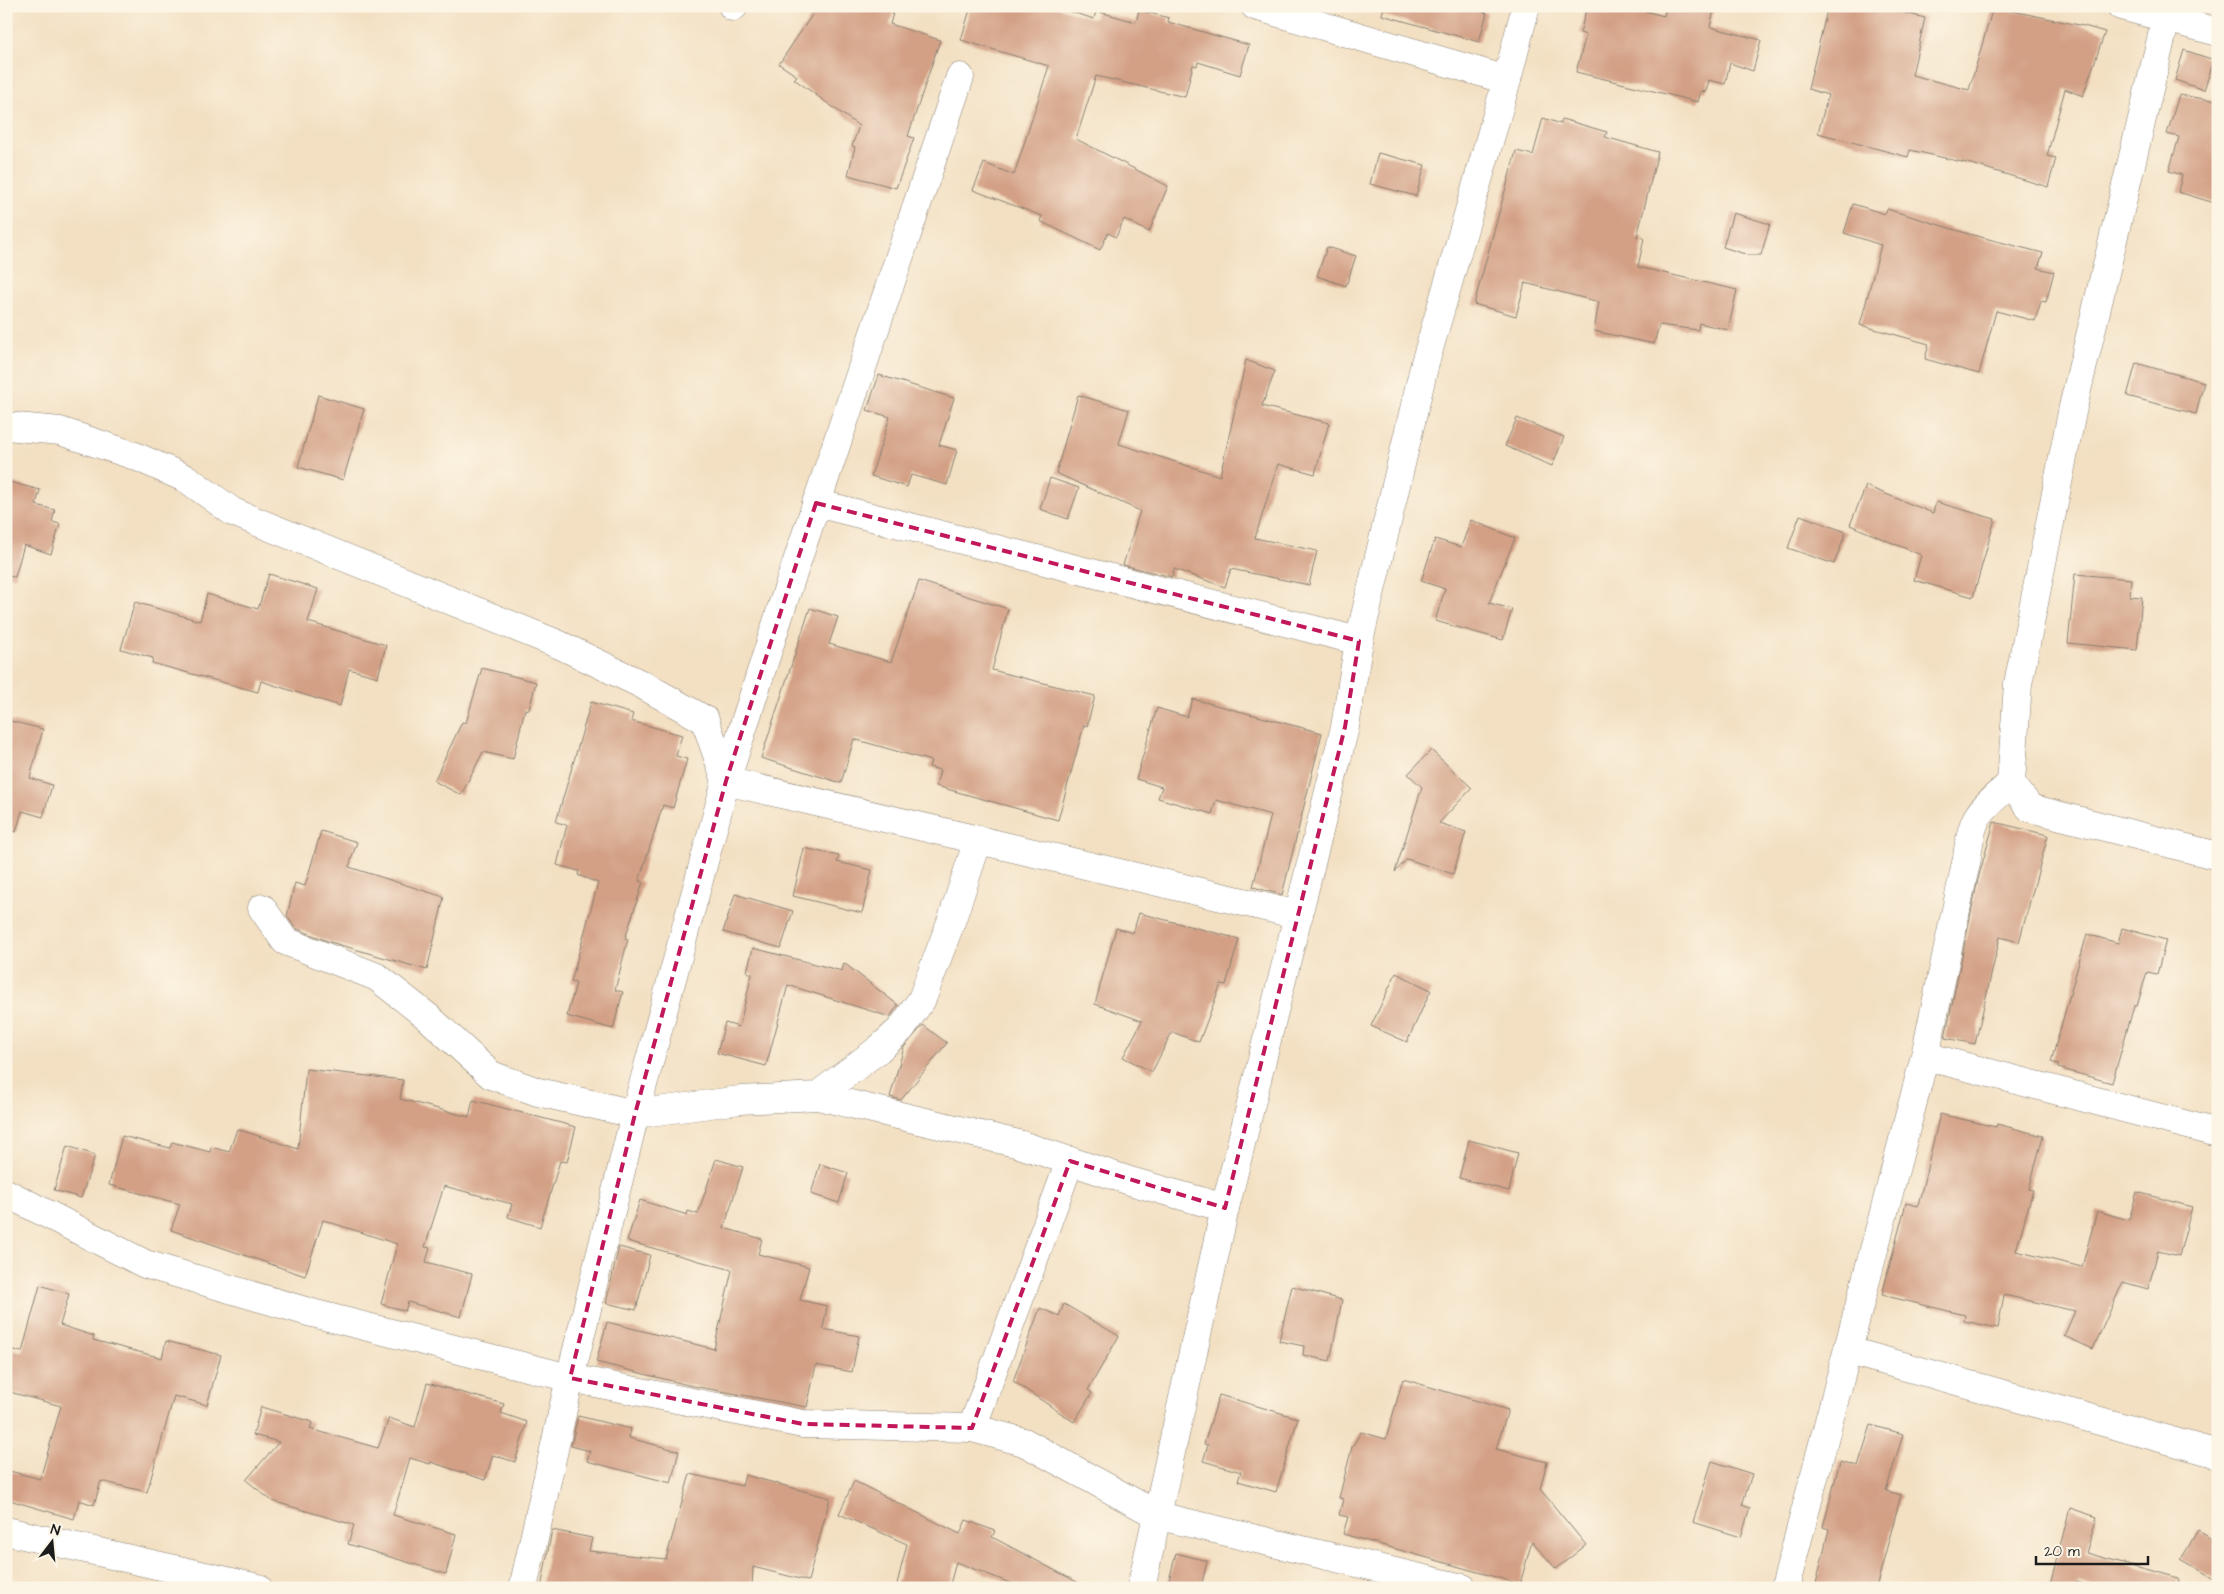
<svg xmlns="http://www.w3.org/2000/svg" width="2224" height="1594" font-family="'Architects Daughter',sans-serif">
<rect width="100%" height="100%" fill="#fcf5e5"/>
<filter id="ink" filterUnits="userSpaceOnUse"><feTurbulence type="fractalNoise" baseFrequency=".02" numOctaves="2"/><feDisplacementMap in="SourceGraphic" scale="10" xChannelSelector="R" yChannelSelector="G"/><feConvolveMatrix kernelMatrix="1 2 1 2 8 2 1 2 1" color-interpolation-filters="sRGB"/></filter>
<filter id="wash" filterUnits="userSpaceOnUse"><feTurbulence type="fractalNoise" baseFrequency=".0096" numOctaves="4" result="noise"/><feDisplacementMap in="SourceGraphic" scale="20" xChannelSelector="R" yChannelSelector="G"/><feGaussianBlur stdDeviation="1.12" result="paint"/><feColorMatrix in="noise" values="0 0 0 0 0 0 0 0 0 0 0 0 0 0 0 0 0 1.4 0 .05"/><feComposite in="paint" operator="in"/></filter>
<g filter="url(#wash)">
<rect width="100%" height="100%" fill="#f3e0c3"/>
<g id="blocks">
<!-- building -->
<g fill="#d3a085">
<polygon points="818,6 895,6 890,24 940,40 908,136 914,138 896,188 848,175 855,147 852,146 859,126 794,79 797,76 779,64"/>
<polygon points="971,6 1053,6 1094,19 1096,11 1136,22 1139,10 1169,18 1168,22 1249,45 1240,75 1198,62 1197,66 1193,65 1185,97 1096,76 1076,139 1168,186 1149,232 1124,219 1116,237 1108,233 1100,250 1040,221 1042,216 973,190 984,163 1014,175 1049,66 961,40"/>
<polygon points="1384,6 1465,6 1487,13 1479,42 1382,15"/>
<polygon points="1587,6 1625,6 1664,16 1666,6 1715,6 1710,27 1761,40 1753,71 1730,63 1725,84 1709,80 1706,92 1701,91 1698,102 1576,72 1586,35 1580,33"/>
<polygon points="1828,6 1878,6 1925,18 1912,75 1969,90 1993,7 2084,26 2105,32 2083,96 2065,89 2047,156 2056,158 2048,187 1975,165 1910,150 1908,157 1818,133 1828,95 1808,89"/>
<polygon points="2184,50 2214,60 2204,90 2175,80"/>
<polygon points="2179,95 2218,101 2218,204 2178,192 2182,175 2169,171 2179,137 2167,134"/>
<polygon points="1543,118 1561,124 1562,119 1607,132 1605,137 1658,152 1637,237 1644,238 1638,267 1737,290 1728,330 1699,323 1698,330 1659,325 1654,344 1594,331 1599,302 1525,283 1516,316 1474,304 1516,151 1533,155"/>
<polygon points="1378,153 1425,165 1416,196 1370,184"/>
<polygon points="1853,204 1885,214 1887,209 1969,234 2043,253 2038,268 2054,272 2046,302 2041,301 2035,321 1996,311 1979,374 1925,359 1929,344 1860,325 1881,245 1844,233"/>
<polygon points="1733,213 1770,224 1761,255 1748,255 1723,247"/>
<polygon points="1327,247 1356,256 1346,286 1317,276"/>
<polygon points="1246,360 1275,371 1262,406 1329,423 1315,474 1278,464 1255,538 1317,551 1309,585 1231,569 1225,587 1174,569 1172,577 1123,565 1140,511 1056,473 1078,395 1129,410 1119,444 1220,476"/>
<polygon points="2136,363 2204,382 2196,414 2127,396"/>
<polygon points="879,375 954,398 939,445 957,450 947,485 911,475 907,487 871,476 890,417 867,410"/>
<polygon points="318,395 364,409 343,480 298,467"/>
<polygon points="1517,418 1564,437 1552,466 1505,446"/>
<polygon points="1050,478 1079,488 1068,519 1040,509"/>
<polygon points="6,481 40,490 36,505 55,510 52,522 60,524 51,554 24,545 15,577 6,576"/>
<polygon points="1866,486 1933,513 1936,502 1995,519 1973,597 1914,580 1921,555 1850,525"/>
<polygon points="1800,515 1846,532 1834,564 1788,548"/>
<polygon points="1471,520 1515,538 1489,603 1512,609 1503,640 1435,621 1445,589 1421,581 1435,539 1461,547"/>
<polygon points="269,574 318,589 308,622 386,645 378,677 349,669 340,706 261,681 258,692 152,663 153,658 121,649 135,602 200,621 207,594 258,609"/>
<polygon points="2075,574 2131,579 2130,596 2142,597 2137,650 2068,643"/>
<polygon points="919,581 1008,609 992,670 1095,696 1087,726 1084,725 1058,820 936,786 940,770 929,767 931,761 854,739 841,783 761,758 810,608 838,617 829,644 891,662"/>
<polygon points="482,668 536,682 529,710 525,709 513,759 483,752 461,795 434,781 462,722 466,723"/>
<polygon points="1193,699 1322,733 1282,895 1253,887 1271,815 1216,800 1212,814 1158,798 1162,787 1136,779 1157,708 1187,717"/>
<polygon points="591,702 633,714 631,721 682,735 676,756 687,759 673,808 663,805 639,881 643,882 625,939 628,939 615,990 623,992 613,1029 567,1016 576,983 571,982 598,883 578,875 579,871 557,865 567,825 556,822"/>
<polygon points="6,720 43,729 30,778 52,785 43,817 22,811 16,832 6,830"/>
<polygon points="1431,750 1472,788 1439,823 1466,832 1453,874 1407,859 1395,872 1422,787 1408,774"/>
<polygon points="1994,822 2048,835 2019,942 2000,937 1975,1044 1945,1038 1978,879"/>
<polygon points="321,831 357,842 349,867 444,897 427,970 330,942 295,928 287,916 295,883 305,886"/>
<polygon points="804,848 839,856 837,862 872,870 862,913 793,896"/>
<polygon points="735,894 793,911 781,948 723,932"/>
<polygon points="1139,913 1239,939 1226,985 1221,984 1199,1042 1172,1032 1152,1072 1123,1057 1142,1021 1095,1004 1116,928 1133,933"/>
<polygon points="2122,928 2166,940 2157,974 2147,972 2137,1006 2134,1006 2112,1083 2058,1068 2058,1064 2051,1062 2087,934 2118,943"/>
<polygon points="753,948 842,971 844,963 898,1005 890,1017 788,985 766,1066 717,1053 725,1023 739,1027 752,974 747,972"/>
<polygon points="1396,973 1431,990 1407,1042 1371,1026"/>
<polygon points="923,1025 947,1043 901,1100 890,1097 904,1047"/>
<polygon points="306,1069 403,1080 400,1099 469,1117 473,1100 576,1127 567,1162 560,1161 540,1227 508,1217 512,1204 444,1186 425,1247 430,1248 426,1262 472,1274 461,1317 408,1302 405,1311 381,1304 397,1244 323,1220 305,1276 171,1230 180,1204 109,1185 122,1136 170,1148 172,1142 210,1152 211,1147 229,1152 237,1129 298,1149"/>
<polygon points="1940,1114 1996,1127 1997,1124 2043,1136 2029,1189 2033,1190 2016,1251 2082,1267 2097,1211 2129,1220 2137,1192 2192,1207 2179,1256 2158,1251 2148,1289 2123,1282 2093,1349 2064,1336 2075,1311 2004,1295 1998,1328 1964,1321 1965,1315 1882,1295 1906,1203 1918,1206"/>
<polygon points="1469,1140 1518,1153 1509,1191 1459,1178"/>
<polygon points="67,1146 95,1155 81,1198 54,1190"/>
<polygon points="716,1159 743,1167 724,1228 762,1239 758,1254 809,1267 800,1300 827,1306 823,1329 859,1336 852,1372 816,1365 807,1407 688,1385 596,1362 607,1322 714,1349 732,1270 627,1241 640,1200 687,1215 688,1211 698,1214"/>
<polygon points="820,1164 848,1173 839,1203 811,1194"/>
<polygon points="619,1247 650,1255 636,1310 606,1303"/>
<polygon points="40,1285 69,1294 60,1325 94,1336 93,1340 162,1358 166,1341 221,1355 207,1405 174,1396 147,1492 101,1481 94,1505 79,1500 74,1519 6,1499 6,1470 40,1479 61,1406 6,1391 6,1348 22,1352"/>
<polygon points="1292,1286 1342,1300 1330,1361 1303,1355 1304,1346 1279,1341"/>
<polygon points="1064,1304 1119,1336 1088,1390 1092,1393 1074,1422 1013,1381 1040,1308 1059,1316"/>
<polygon points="1403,1379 1508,1410 1496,1449 1547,1462 1540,1489 1586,1545 1556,1569 1532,1541 1520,1584 1343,1534 1348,1517 1339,1515 1343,1499 1339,1498 1352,1447 1361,1432 1386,1439"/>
<polygon points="427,1383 504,1404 501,1413 527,1422 515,1462 493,1455 485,1480 431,1462 430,1464 410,1458 393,1515 456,1534 446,1574 348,1544 354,1525 272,1501 246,1480 279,1442 253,1435 261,1407 312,1422 310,1429 378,1448 389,1418 415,1427"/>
<polygon points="1219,1395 1298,1418 1276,1492 1238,1481 1241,1472 1203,1461 1208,1445 1204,1444"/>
<polygon points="578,1416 631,1429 629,1438 679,1451 671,1483 587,1461 590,1451 571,1446"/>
<polygon points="1871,1425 1903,1434 1886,1491 1901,1495 1876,1588 1815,1588 1829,1529 1823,1527 1840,1461 1858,1466"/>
<polygon points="1712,1461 1752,1474 1742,1505 1750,1508 1741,1537 1693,1522"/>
<polygon points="690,1474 742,1486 745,1475 830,1498 808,1581 753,1567 752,1588 541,1588 552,1530 592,1538 589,1551 666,1559"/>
<polygon points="854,1481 960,1534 966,1520 995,1531 992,1537 1088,1588 1023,1588 956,1562 949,1588 896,1588 907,1544 839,1514"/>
<polygon points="2070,1508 2097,1517 2086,1553 2179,1578 2178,1588 2097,1588 2077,1582 2076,1588 2049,1588"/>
<polygon points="2198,1531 2218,1542 2218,1581 2181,1559"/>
<polygon points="1176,1553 1207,1561 1201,1588 1167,1588"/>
</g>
</g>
</g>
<g filter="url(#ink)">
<use href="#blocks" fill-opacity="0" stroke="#887e70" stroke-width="1"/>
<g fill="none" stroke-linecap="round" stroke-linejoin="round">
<defs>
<g id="minor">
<polyline points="1255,6 1507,80"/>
<polyline points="2121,6 2218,32"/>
<polyline points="2169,6 2073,407 2018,684 2011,783 2030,808 2218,856"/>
<polyline points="733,7 734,6"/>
<polyline points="6,426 60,431 135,456 187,479 233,512 560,645 643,685 705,720 726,781 1299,915"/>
<polyline points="816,503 1359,641"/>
<polyline points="262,908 285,941 377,977 429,1018 491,1075 538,1092 635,1114 740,1100 817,1096 1019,1144 1130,1181 1225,1208"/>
<polyline points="1925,1056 2218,1133"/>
<polyline points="817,1096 879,1049 901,1029 922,999 952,919 978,840"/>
<polyline points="6,1193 145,1264 312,1313 570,1378 803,1424 972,1428 1024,1442 1159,1516 1463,1588"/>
<polyline points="1849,1351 2218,1454"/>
<polyline points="972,1428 1070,1161"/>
<polyline points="6,1531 258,1588"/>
<polyline points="523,1588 570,1378 635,1114 726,781 787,591 960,77"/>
<polyline points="1141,1588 1225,1208 1345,727 1359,641 1425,363 1507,80 1526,6"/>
<path d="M1785,1588L1925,1056L1967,858C1972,813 1979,812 2011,783"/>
</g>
</defs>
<!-- minor casing -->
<use href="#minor" stroke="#887e70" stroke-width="29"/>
<!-- minor -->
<use href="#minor" stroke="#fff" stroke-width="28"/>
</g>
</g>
<!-- marked area -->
<path fill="none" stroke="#c2185b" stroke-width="4" stroke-dasharray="10 6" stroke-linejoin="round" d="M816,503L1359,641L1345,727L1225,1208L1070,1161L972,1428L803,1424L570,1378L635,1114L726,781Z"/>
<!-- margin -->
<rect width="2224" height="1594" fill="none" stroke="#fcf5e5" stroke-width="25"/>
<!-- north arrow -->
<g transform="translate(52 1542) rotate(16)" stroke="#fcf5e5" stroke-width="4" paint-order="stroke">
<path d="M0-4L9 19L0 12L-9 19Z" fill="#1c1c1c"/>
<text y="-8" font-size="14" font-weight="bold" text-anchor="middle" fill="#1c1c1c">N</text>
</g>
<!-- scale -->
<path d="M2036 1556v8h112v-8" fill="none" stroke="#1c1c1c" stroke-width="2.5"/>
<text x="2044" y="1556" font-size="15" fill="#1c1c1c" stroke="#fcf5e5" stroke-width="4" paint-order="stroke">20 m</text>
</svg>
